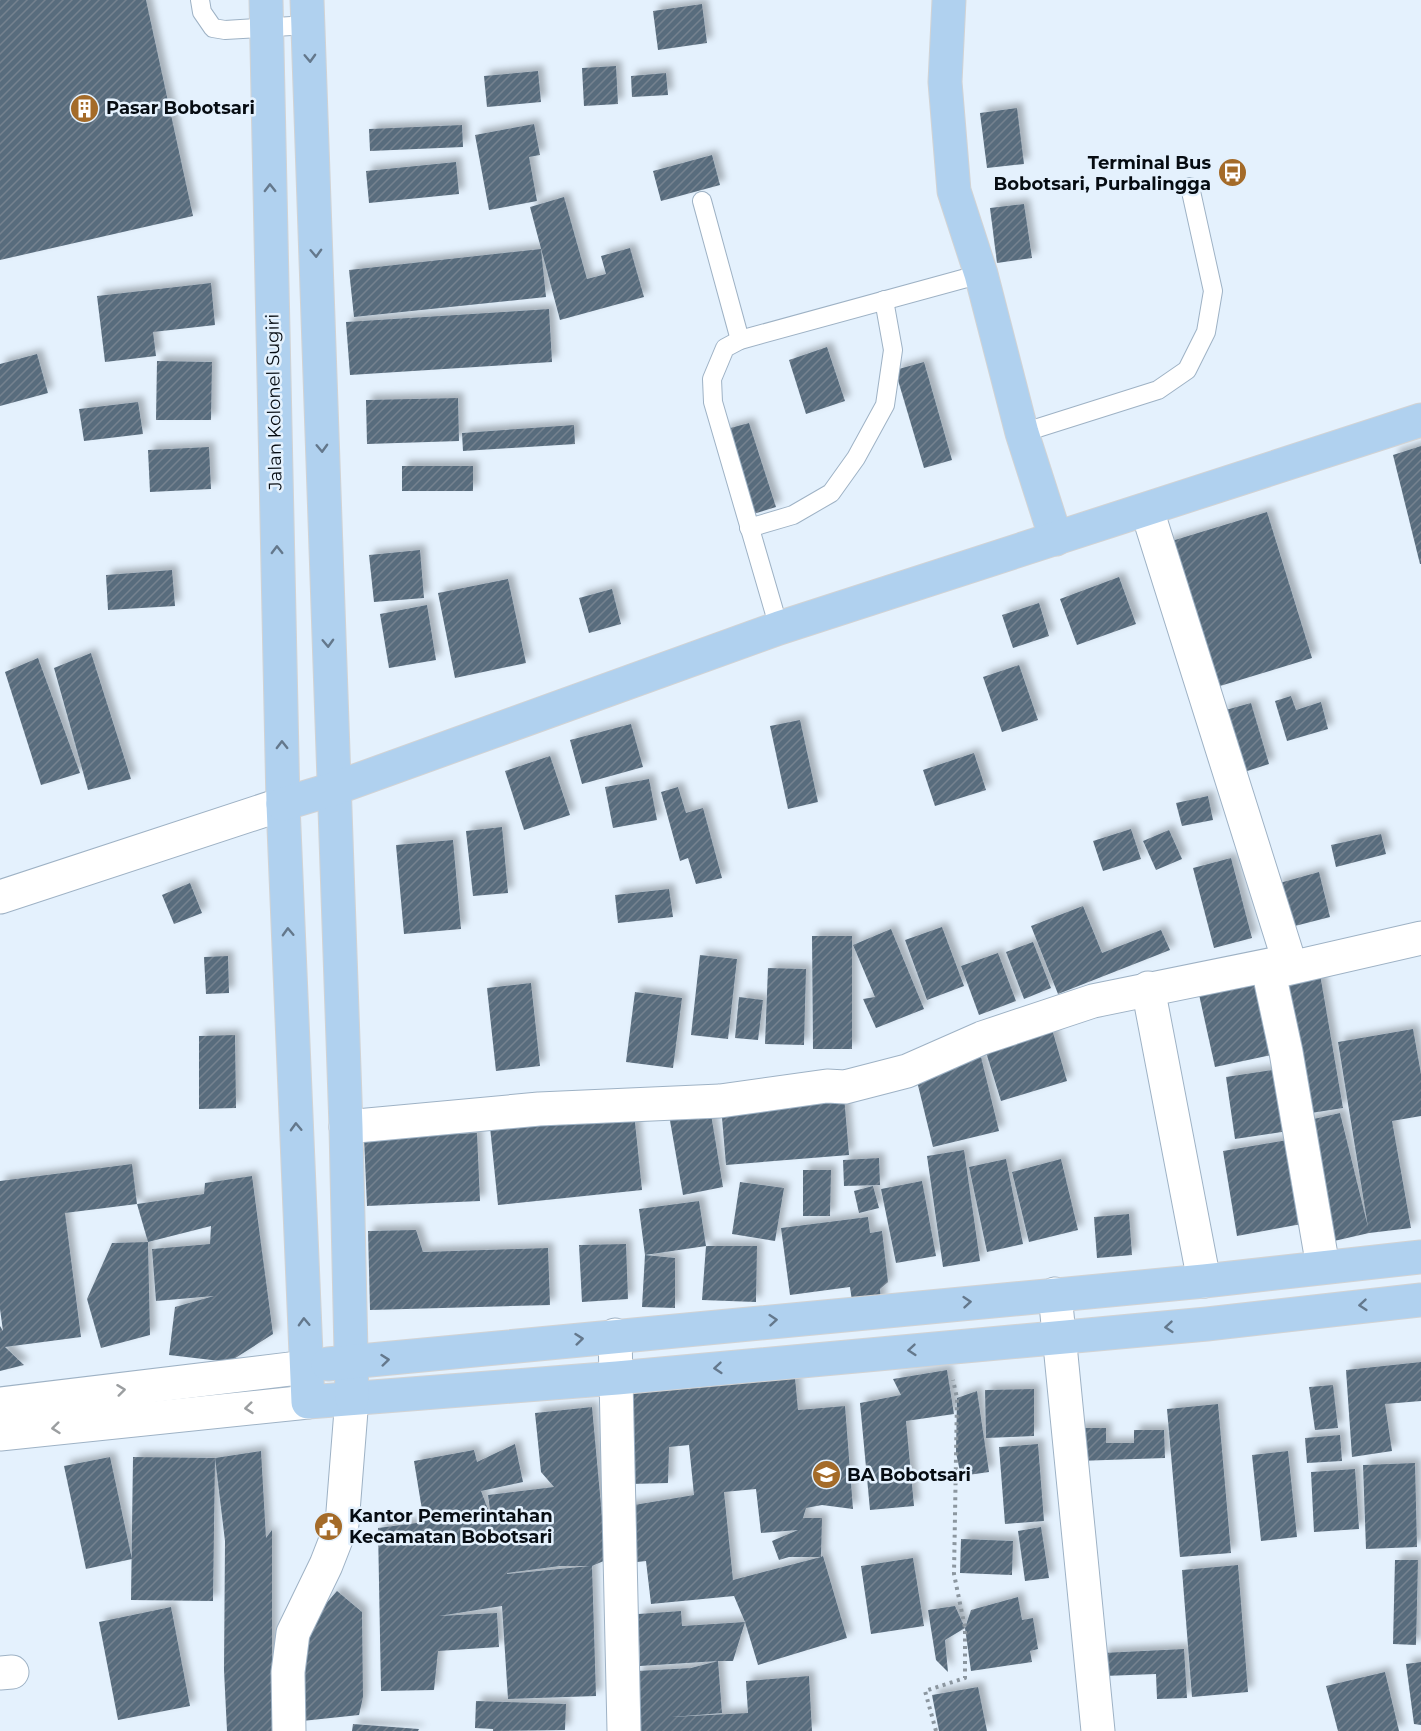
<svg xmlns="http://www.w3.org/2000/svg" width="1421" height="1731" font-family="Montserrat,sans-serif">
<defs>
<pattern id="building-hatch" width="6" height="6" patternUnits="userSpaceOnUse" patternTransform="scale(1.5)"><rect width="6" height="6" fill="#596c7d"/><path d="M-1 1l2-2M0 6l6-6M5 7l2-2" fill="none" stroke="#74828f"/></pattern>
<filter id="shadow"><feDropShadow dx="5.5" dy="-5.5" stdDeviation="3" flood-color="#0004"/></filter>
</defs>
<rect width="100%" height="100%" fill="#e4f1fd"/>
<!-- building -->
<g fill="url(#building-hatch)" fill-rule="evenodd" filter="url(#shadow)">
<polygon points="0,0 146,0 193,216 0,260"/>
<polygon points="702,4 707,43 658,50 653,11"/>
<polygon points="616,66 618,104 584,106 582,68"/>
<polygon points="538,71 541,102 487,107 484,76"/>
<polygon points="666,73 668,95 632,97 631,76"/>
<polygon points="1017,108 1024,164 987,168 980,113"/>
<polygon points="534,124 540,155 529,157 537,201 489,210 475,135"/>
<polygon points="462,125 463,147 370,151 369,129"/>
<polygon points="712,155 720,185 661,201 653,171"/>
<polygon points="456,162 459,194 369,203 366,171"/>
<polygon points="564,197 587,279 606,274 601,256 630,248 644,297 560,320 530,207"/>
<polygon points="1024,204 1032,258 997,263 990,208"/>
<polygon points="541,249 546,297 354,317 349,270"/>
<polygon points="211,283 215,325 153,332 156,356 105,362 97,296"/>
<polygon points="549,309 552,362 350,375 346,322"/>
<polygon points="827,347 845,401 806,414 789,360"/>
<polygon points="37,354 48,393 0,406 0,364"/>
<polygon points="157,361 212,362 211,420 156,420"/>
<polygon points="924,362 952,460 924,468 895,370"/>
<polygon points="458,398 459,441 367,444 366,400"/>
<polygon points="138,402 143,434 84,441 79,409"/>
<polygon points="749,423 776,507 750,515 723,430"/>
<polygon points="574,425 575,444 463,451 462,433"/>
<polygon points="1421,446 1421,564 1420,564 1393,455"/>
<polygon points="209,447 211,489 150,492 148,450"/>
<rect x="402" y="466" width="71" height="25"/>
<polygon points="1267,512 1312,658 1210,689 1165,543"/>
<polygon points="420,550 424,598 374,602 369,555"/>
<polygon points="172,570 175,606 108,610 106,575"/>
<polygon points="1119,577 1136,624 1077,645 1060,599"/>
<polygon points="508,579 526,663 455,678 438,593"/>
<polygon points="612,589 621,624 589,633 579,598"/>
<polygon points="1039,603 1049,636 1013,648 1002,615"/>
<polygon points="427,605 436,660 389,668 380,614"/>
<polygon points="91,653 131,779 88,790 54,668"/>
<polygon points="38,658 80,773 41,785 5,672"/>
<polygon points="1019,665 1038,720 1002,732 983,677"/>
<polygon points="1291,696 1296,710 1321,702 1328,729 1287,741 1275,701"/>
<polygon points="1251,703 1269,764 1241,773 1222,711"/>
<polygon points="800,720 818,802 788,809 770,726"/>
<polygon points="631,724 643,767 582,784 570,740"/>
<polygon points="974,753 986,790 935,806 923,770"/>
<polygon points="550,756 570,815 524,830 505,771"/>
<polygon points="649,779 657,820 613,828 605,787"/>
<polygon points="678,787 686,813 703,808 722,878 696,884 688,858 680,861 661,792"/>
<polygon points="1208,796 1213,820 1182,826 1176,803"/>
<polygon points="502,827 508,893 473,896 466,831"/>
<polygon points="1131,829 1141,859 1103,871 1093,841"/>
<polygon points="1169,830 1182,859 1156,870 1143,841"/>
<polygon points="1381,834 1386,854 1336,867 1331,845"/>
<polygon points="453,840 461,929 404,934 396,845"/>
<polygon points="1231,858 1252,938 1214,948 1193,868"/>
<polygon points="1319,872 1330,917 1287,928 1276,884"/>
<polygon points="190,883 202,913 174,924 162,895"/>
<polygon points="669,889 673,917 618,923 615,895"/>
<polygon points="1083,906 1102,953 1161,930 1170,950 1058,994 1031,926"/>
<polygon points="942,927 964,986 927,1000 905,940"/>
<polygon points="891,929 924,1009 876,1028 863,999 875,997 853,945"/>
<polygon points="812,936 852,936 852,1049 813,1049"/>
<polygon points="1033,942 1051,988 1024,999 1006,952"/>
<polygon points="998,953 1016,1001 979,1015 961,966"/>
<polygon points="700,955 737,959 728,1039 691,1035"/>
<polygon points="228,956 229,993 206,994 204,957"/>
<polygon points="768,968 806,969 804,1045 765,1044"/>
<polygon points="1320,974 1343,1108 1305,1114 1282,981"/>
<polygon points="1260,976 1276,1054 1215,1067 1198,990"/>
<polygon points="531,983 540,1066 496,1071 487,988"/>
<polygon points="635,992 682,998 673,1068 626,1062"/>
<polygon points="739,997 763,1000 758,1040 735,1038"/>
<polygon points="1052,1029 1067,1081 1001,1101 985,1049"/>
<polygon points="1413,1029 1421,1074 1421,1116 1392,1121 1411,1228 1369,1233 1334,1241 1305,1121 1340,1113 1368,1227 1338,1042"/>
<polygon points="235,1035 236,1108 199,1109 199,1036"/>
<polygon points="981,1057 999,1131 933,1147 915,1073"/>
<polygon points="1286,1068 1295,1130 1235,1139 1226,1077"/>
<polygon points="844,1096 849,1155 726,1165 721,1106"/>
<polygon points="710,1108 723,1187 683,1195 669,1115"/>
<polygon points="634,1113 642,1190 498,1205 490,1127"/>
<polygon points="477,1133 480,1201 367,1206 364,1138"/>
<polygon points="1293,1139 1307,1223 1237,1236 1223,1151"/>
<polygon points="964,1150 980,1261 943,1267 927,1156"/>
<polygon points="879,1158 880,1185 844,1186 843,1160"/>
<polygon points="1006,1159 1023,1244 987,1252 969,1167"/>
<polygon points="1061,1159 1078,1230 1029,1242 1012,1172"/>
<polygon points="132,1164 137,1204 204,1194 205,1183 252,1176 273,1334 229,1362 169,1355 175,1307 214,1296 156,1301 152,1249 210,1244 211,1226 148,1242 137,1204 65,1213 81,1337 5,1347 24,1365 0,1371 0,1326 3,1331 0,1309 0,1181"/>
<polygon points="803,1170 831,1170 830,1216 803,1216"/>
<polygon points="922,1181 936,1256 896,1263 881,1189"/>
<polygon points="740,1182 784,1188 775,1241 732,1234"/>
<polygon points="873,1186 879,1208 859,1213 854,1191"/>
<polygon points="699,1201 706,1246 757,1246 756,1302 702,1300 706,1246 645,1255 639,1209"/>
<polygon points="1129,1214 1132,1255 1097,1258 1094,1217"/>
<polygon points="868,1217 870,1233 882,1231 888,1282 880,1289 881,1304 853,1308 850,1287 790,1295 781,1228"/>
<polygon points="416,1230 423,1252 548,1248 550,1305 370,1310 368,1231"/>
<polygon points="148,1242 150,1335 101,1348 87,1299 112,1243"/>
<polygon points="626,1244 628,1299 582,1302 579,1245"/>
<polygon points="645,1255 675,1258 675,1308 642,1307"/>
<polygon points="1421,1362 1421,1401 1385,1404 1392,1451 1352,1457 1346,1370"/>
<polygon points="947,1370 954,1414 906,1421 914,1506 870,1510 860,1403 901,1395 893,1379"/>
<path d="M795,1378L798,1410L845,1406L853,1509L822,1505L806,1508L803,1518H822L821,1557L823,1556L847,1638L758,1665L745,1622L733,1661H718L722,1713L672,1717L748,1713L746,1681L809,1676L812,1731H639L637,1671L691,1668L718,1661L640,1666L638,1614L681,1611L682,1626L745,1622L734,1596L651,1604L646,1561L628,1563L622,1507L694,1495L689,1445L669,1447L668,1483L630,1484L628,1391ZM756,1489L761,1533L798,1530L772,1541L779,1560L789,1557H821L733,1580L724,1492Z"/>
<polygon points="1333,1385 1338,1428 1315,1430 1309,1387"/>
<polygon points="1034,1389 1034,1436 986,1438 985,1390"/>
<polygon points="977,1391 989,1472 961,1476 956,1453 957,1398"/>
<polygon points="1218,1404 1231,1553 1180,1557 1167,1409"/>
<path d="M592,1407L606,1560L592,1566L596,1696L508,1699L502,1606L439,1616L497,1613L499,1647L438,1651L434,1690L381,1691L378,1528L424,1522L414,1461L474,1450L477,1462L515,1444L523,1482L481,1491L491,1517L488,1495L554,1487L541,1472L535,1413ZM560,1566H590L507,1574V1573Z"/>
<polygon points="1077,1428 1106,1428 1106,1443 1134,1443 1134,1430 1164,1430 1165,1458 1077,1461"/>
<polygon points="1340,1435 1342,1461 1307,1463 1305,1438"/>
<polygon points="1038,1444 1044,1521 1005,1524 999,1447"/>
<polygon points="261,1451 266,1538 272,1530 272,1731 227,1731 224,1670 225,1541 215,1458 213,1601 131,1600 133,1457 215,1458"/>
<polygon points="1288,1451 1297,1537 1261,1541 1252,1455"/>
<polygon points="110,1457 132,1559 86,1569 64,1466"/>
<polygon points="1415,1463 1417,1547 1366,1549 1363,1465"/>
<polygon points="1355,1469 1359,1529 1314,1532 1311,1472"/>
<polygon points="1041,1527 1049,1578 1025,1581 1018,1531"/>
<polygon points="961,1539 1013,1541 1012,1575 960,1573"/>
<polygon points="913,1558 924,1626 871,1634 861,1566"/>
<polygon points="1395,1560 1418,1560 1416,1645 1393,1644"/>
<polygon points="1238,1565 1248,1692 1192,1697 1182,1570"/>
<polygon points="337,1591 362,1612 363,1697 359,1715 302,1721 288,1689 317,1614"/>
<polygon points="1018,1597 1022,1620 1033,1618 1038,1649 1030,1651 1032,1662 971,1671 965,1628 971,1610"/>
<polygon points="955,1606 965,1628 945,1640 948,1672 936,1660 928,1610"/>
<polygon points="171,1607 190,1706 118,1720 99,1622"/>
<polygon points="1184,1649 1187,1698 1157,1699 1156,1674 1104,1676 1102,1653"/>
<polygon points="1421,1662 1421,1725 1414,1724 1406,1664"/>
<polygon points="1385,1672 1399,1731 1338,1731 1326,1686"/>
<polygon points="978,1687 987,1731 939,1731 932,1695"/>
<polygon points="476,1701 566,1704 565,1730 493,1731 493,1729 475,1728"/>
<polygon points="353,1724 419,1729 418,1731 352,1731"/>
</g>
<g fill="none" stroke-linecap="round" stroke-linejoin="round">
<defs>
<g id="lane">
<polyline points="200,0 202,12 213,28 225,30 308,25"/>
<polyline points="702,201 740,340"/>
<polyline points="1022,433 1158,390 1187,370 1206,332 1213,291 1190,187"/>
<polyline points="749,528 793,515 831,493 856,458 885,405 893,350 884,300"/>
<polyline points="779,628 713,402 712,379 725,348 740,340 981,274"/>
</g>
<g id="street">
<polyline points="1147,510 1289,961 1269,973 1286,1052 1323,1267"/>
<polyline points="1269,973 1421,938"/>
<polyline points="1148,988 1204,1281"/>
<polyline points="346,1127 539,1109 720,1101 827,1086 845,1087 907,1071 982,1038 1093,1001 1289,961"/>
<polyline points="1055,1294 1098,1731"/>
<polyline points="0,1673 12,1672"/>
<polyline points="289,1731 288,1672 293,1633 326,1565 342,1524 352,1398"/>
</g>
<g id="secondary">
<polyline points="0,897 283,804"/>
<polyline points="615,1335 624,1731"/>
<polyline points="0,1404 306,1367"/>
<polyline points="0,1434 308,1402"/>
</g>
<g id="primary">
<polyline points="266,0 283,804 308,1402 617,1378 1207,1324 1421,1300"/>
<polyline points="307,0 346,1127 352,1398"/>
<polyline points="949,0 945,82 954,191 981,274 1022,433 1056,539"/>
<polyline points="283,804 333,789 779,628 1421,420"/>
<polyline points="328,1364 1204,1281 1421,1257"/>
</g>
</defs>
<!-- lane casing -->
<use href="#lane" stroke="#9eb2c5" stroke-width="20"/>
<!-- street casing -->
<use href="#street" stroke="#9eb2c5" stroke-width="35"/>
<!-- secondary casing -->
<use href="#secondary" stroke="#9eb2c5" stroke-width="35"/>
<!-- primary casing -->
<use href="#primary" stroke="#d2d3d4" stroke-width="35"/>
<!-- path -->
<polyline stroke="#8b969f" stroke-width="4" stroke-dasharray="3 4.5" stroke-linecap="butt" points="936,1731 925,1691 965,1678 965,1628 954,1574 957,1398 953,1380"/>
<!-- lane -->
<use href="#lane" stroke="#fff" stroke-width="18"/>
<!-- street -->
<use href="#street" stroke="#fff" stroke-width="33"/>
<!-- secondary -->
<use href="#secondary" stroke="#fff" stroke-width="33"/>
<!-- primary -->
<use href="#primary" stroke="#b0d1ef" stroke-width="33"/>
</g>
<!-- one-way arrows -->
<defs><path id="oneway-chevron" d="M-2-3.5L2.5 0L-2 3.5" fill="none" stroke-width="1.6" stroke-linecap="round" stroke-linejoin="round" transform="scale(1.5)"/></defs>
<g stroke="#64788c">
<use href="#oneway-chevron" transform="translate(310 58) rotate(88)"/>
<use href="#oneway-chevron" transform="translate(270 188) rotate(-91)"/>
<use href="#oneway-chevron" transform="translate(316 253) rotate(88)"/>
<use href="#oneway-chevron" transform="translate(322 448) rotate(88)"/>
<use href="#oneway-chevron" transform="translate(277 550) rotate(-91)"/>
<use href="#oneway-chevron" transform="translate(328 643) rotate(88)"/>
<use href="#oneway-chevron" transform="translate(282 745) rotate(-91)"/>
<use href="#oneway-chevron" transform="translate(288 932) rotate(-92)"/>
<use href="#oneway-chevron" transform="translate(296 1127) rotate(-92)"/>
<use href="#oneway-chevron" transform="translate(967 1302) rotate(-5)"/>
<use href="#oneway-chevron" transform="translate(1363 1305) rotate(175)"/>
<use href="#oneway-chevron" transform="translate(773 1320) rotate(-5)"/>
<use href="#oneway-chevron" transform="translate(304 1322) rotate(-92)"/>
<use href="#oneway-chevron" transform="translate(1169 1327) rotate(175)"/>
<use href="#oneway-chevron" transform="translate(579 1339) rotate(-6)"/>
<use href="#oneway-chevron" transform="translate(912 1350) rotate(175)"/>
<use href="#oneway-chevron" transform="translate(385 1360) rotate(-6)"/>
<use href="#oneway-chevron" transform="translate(718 1368) rotate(175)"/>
</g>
<g stroke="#9b9ea0">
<use href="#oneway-chevron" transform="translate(121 1390) rotate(-7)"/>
<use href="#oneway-chevron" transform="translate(249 1408) rotate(174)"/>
<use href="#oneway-chevron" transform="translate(56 1428) rotate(174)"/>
</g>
<!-- icons -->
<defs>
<symbol id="building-disc" viewBox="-11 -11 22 22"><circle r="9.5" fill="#a46b29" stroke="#e4f1fd"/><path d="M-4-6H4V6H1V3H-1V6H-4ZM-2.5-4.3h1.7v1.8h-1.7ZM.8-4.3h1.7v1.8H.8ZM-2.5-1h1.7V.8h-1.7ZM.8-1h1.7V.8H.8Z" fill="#fff"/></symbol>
<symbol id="bus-disc" viewBox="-11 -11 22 22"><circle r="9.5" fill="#a46b29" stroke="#e4f1fd"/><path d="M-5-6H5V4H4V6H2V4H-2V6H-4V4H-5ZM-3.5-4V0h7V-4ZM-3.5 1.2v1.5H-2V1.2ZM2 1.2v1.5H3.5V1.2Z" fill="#fff"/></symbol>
<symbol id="school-disc" viewBox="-11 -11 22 22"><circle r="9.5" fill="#a46b29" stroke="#e4f1fd"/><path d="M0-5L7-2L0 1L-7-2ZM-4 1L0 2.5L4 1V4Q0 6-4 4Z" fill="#fff"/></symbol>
<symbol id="civic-disc" viewBox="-11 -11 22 22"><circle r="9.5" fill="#a46b29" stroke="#e4f1fd"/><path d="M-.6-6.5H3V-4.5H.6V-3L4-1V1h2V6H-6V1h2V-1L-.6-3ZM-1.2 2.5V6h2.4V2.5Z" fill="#fff"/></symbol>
</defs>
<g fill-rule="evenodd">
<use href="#building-disc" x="68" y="92" width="33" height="33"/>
<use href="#bus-disc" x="1216" y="156" width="33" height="33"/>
<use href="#school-disc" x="810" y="1458" width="33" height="33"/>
<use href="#civic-disc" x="312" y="1510" width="33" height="33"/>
</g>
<g text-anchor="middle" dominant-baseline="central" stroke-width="5" stroke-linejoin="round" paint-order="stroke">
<!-- poi labels -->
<g font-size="18" font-weight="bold" fill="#060c12" stroke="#e4f1fd" text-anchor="start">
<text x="106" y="108">Pasar Bobotsari</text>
<text x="1211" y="163" text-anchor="end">Terminal Bus<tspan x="1211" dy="21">Bobotsari, Purbalingga</tspan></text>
<text x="847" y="1475">BA Bobotsari</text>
<text x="349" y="1516">Kantor Pemerintahan<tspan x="349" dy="21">Kecamatan Bobotsari</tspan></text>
</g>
<!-- street labels -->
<g font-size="18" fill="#060c12" stroke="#e4f1fd">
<text transform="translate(274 402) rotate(-91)">Jalan Kolonel Sugiri</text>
</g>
</g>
</svg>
